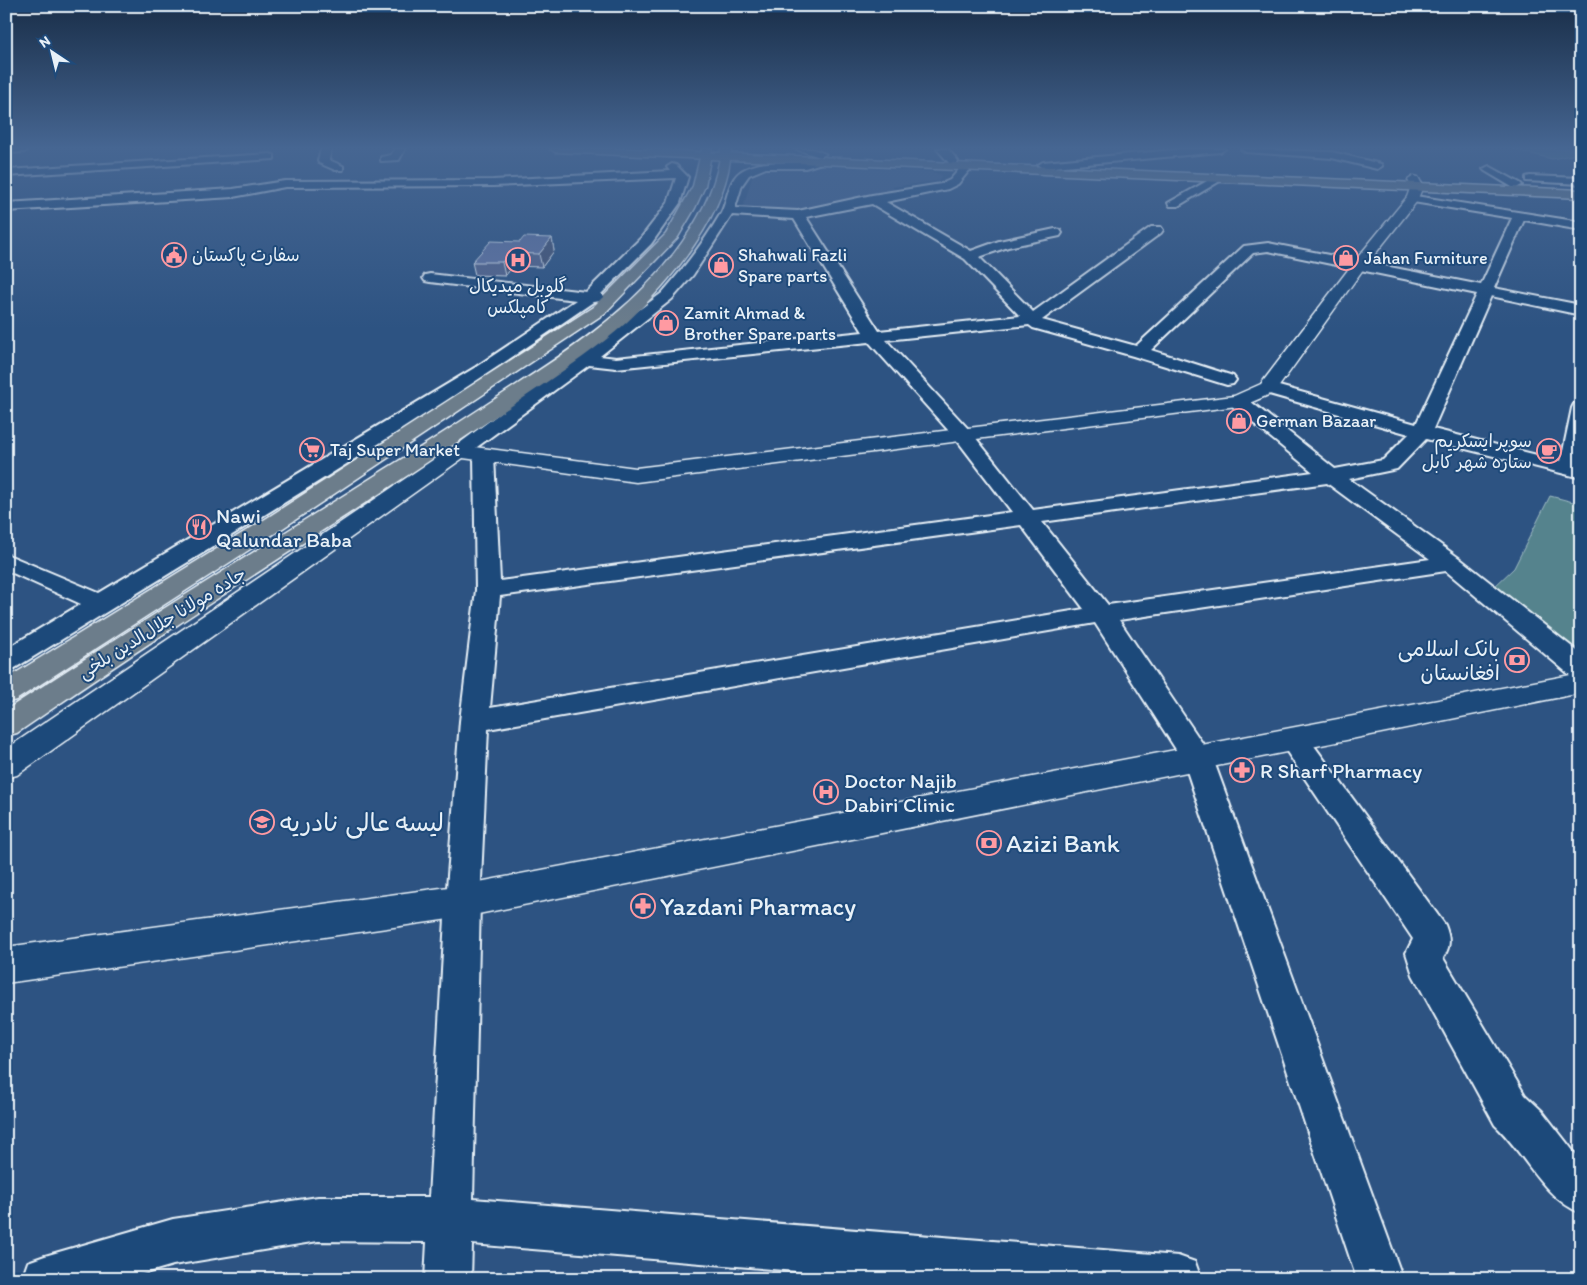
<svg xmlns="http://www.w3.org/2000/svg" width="1587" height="1285" font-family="Itim,'Playpen Sans Arabic',sans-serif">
<rect width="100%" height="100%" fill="#2d5382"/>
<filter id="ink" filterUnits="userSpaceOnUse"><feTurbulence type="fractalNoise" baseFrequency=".02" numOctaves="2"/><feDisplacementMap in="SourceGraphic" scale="10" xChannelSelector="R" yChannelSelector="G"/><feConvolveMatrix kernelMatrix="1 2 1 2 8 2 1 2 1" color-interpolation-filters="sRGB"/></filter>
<g filter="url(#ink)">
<!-- built -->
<polygon fill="#40608e" points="822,166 932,172 942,175 938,181 891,187 898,192 800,213 742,211 753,174 776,167"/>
<!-- green -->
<g fill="#55838d" stroke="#9ebac2">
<polygon points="1512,149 1581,149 1581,153 1552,159"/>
<polygon points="1550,496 1581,504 1581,659 1493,588 1514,568"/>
</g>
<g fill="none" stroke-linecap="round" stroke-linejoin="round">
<defs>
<g id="street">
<polygon points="6,149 29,149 24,152 6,153"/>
<polygon points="321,149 331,149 329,160 343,166 343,170 335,170 319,163 318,161"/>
<polygon points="395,149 405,149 399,160 381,161 381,157 391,155"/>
<polygon points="937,149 948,149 958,161 957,163 949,163"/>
<polygon points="1184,149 1225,149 1220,152 1043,168 1038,165 1043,162"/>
<polygon points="1241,149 1332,152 1381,164 1382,166 1377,169 1332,158 1246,152"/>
<polygon points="270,154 274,155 274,159 6,176 6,170"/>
<path d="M821,157L825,158V162L805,168H766L749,175L742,185L735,208L798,211L872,195L941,184L950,180L963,165H971L972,167L958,184L948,189L886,202L971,251L999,241L1055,229L1060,230L1062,233L1060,236L1008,247L979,257L1033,312L1151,227H1161L1163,230L1161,233L1042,320L1136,346L1244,246L1268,243L1481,285L1512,218L1413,202L1407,198L1409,195L1581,222V230L1524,220L1494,288L1581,305V315L1491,296L1433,429L1561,461L1572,408L1574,404L1581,402V478L1426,439L1397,469L1349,479L1459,558L1581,654V678L1571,676L1446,571L1119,620L1213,759L1403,1279H1357L1184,762L1095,623L488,729L480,901L473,1199L1178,1256L1195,1262L1201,1279H892L472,1244L471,1279H425L427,1242L318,1241L173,1265L125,1279H22L28,1262L45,1256L173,1219L318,1197H429L446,901L460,721L476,590L474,456L477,452L484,450L491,452L494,456L500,581L1012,512L957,440L869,342L616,368L589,365L466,455L459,457L452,455L449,451L662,293C684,268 704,242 721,213C728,200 728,178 743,170C763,159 781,164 803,162C809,161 815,158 821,157ZM872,204L965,259L1020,316L879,331L806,217ZM732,215L794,219L863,332L616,358L600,356L672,299L693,275ZM1268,251L1477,294L1416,424L1268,383L1262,384L1259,388L1262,392L1409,434L1383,460L1335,469L1245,397H1231L1229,401L1231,405L1313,472L1033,510L971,432L886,340L1029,325L1033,328L1133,356L1227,385L1233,384L1236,380L1233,376L1151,350L1253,253ZM1327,483L1430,559L1108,605L1042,522ZM1021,525L1084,609L490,708L500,596Z"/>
<path d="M672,164L676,165L688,177L680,203L651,244L601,294L605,298L602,301L593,302C406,432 209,548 15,668L6,670V649L81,604L6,570V554L99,593L476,367L576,300L430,282L425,281L423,278L425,275L430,274L586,292L641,238L668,203L676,178L493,186L285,187L233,197L6,211V203L233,189L285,181L493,180L670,171L667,167Z"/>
<polygon points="1489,166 1520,183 1522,185 1516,188 1512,187 1485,171 1483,169"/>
<polygon points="1216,176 1220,177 1220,181 1178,206 1170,206 1168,203"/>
<polygon points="1530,176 1581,178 1581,184 1526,181 1526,177"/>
<path d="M1294,729L1304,732L1445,925C1450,938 1451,946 1443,958L1525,1095L1542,1111L1581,1161V1213C1542,1197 1525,1153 1495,1125L1413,975L1406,953L1413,939L1279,740L1284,732Z"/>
</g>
<g id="secondary">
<polygon points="795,149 813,149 826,154 820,157"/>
<polygon points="1414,176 1418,177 1423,186 1417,201 1364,268 1275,392 1245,405 636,482 463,458 17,775 6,778 6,749 452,447 459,445 636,468 1234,396 1261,384 1354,262 1407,197 1411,186 1408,180"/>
<polygon points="1581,673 1581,693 463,917 6,983 6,947 463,885"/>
</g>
<g id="primary">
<polygon points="702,149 712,149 705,186 695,208 678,237 605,313 283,528 16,700 6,703 6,679 267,518 593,307 666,234 693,186"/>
<path d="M721,149H731C728,214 672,280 626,323C599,347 567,368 538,388C495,417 452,446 408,475C277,560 145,644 17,733L6,736V710C131,628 258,550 384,470C430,442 476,412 521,382C552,362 584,341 612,317C660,278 715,213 721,149Z"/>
</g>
<polygon id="highway" points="550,149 632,149 1581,190 1581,198 555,152"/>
</defs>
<!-- street casing -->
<use href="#street" stroke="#e8f1f8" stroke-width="4"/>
<!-- secondary casing -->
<use href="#secondary" stroke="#e8f1f8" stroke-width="3"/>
<!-- primary casing -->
<use href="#primary" stroke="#e8f1f8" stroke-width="3"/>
<!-- highway casing -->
<use href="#highway" stroke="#e8f1f8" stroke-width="3"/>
<!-- street -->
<use href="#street" fill="#1f4a7a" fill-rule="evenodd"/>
<!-- secondary -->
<use href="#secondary" fill="#1f4a7a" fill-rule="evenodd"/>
<!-- primary -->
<use href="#primary" fill="#6c7d8b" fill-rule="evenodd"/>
<!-- highway -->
<use href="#highway" fill="#6c7d8b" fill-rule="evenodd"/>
</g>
<!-- wall -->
<polygon fill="#55658d" stroke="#e8f1f8" points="552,238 554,251 542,267 513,266 505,276 475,275 472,262 520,242"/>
<!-- shaded-wall -->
<g fill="#455273" stroke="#e8f1f8">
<polygon points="552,238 554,251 542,267 539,254"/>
<polygon points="510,253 513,266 505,276 502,262"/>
</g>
<!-- building -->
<polygon fill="#6375a4" stroke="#e8f1f8" points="524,237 552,238 539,254 510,253 502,262 472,262 491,241 520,242"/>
</g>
<!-- sky -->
<linearGradient id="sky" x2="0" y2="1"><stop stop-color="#192e48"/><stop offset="0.45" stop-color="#466692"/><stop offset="1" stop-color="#466692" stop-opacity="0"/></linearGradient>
<rect width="1587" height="329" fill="url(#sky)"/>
<!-- icons -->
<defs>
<symbol id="civic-ring" viewBox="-11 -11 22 22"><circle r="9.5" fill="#1f4a7a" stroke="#ff9aa2" stroke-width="1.5"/><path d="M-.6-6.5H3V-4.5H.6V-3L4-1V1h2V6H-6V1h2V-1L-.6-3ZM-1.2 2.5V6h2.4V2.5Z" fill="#ff9aa2"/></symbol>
<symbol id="shop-ring" viewBox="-11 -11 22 22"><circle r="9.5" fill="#1f4a7a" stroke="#ff9aa2" stroke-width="1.5"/><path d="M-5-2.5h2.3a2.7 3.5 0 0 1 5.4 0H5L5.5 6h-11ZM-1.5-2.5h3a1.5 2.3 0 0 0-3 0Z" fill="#ff9aa2"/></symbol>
<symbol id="hospital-ring" viewBox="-11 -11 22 22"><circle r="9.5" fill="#1f4a7a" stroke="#ff9aa2" stroke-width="1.5"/><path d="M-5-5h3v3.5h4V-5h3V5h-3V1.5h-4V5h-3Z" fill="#ff9aa2"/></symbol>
<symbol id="supermarket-ring" viewBox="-11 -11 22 22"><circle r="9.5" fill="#1f4a7a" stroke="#ff9aa2" stroke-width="1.5"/><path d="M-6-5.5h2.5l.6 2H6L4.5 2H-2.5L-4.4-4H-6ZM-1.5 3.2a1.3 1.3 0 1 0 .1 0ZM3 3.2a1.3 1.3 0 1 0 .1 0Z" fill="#ff9aa2"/></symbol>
<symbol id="cafe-ring" viewBox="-11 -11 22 22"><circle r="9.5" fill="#1f4a7a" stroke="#ff9aa2" stroke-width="1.5"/><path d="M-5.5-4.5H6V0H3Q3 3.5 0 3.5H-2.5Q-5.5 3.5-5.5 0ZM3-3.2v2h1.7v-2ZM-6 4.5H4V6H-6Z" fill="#ff9aa2"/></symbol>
<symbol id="restaurant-ring" viewBox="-11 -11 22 22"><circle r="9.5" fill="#1f4a7a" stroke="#ff9aa2" stroke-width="1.5"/><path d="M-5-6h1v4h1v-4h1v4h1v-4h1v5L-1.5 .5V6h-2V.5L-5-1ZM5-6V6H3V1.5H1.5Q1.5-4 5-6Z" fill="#ff9aa2"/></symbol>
<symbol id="bank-ring" viewBox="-11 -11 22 22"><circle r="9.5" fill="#1f4a7a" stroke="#ff9aa2" stroke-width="1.5"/><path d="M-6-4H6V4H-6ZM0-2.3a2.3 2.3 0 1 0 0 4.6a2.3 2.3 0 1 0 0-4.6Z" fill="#ff9aa2"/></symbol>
<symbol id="pharmacy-ring" viewBox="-11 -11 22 22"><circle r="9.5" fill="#1f4a7a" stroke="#ff9aa2" stroke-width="1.5"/><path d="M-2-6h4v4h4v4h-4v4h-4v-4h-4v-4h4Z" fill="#ff9aa2"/></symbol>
<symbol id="school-ring" viewBox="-11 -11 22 22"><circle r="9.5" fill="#1f4a7a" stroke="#ff9aa2" stroke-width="1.5"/><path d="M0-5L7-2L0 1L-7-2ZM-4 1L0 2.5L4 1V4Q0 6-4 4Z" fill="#ff9aa2"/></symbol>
</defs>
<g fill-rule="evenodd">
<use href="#civic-ring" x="160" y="241" width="28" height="28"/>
<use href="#shop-ring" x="1332" y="244" width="28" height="28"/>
<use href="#hospital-ring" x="504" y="246" width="28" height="28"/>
<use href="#shop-ring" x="707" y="251" width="28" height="28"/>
<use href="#shop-ring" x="652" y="309" width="28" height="28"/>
<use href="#shop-ring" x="1225" y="407" width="28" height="28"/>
<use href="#supermarket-ring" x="298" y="436" width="28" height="28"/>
<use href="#cafe-ring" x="1535" y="437" width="28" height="28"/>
<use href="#restaurant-ring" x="185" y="513" width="28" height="28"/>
<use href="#bank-ring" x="1503" y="646" width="28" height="28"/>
<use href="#pharmacy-ring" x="1228" y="756" width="28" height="28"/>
<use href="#hospital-ring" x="812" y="778" width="28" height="28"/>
<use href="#school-ring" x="248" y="808" width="28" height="28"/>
<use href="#bank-ring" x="975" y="829" width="28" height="28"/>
<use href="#pharmacy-ring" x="629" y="892" width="28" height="28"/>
</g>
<g text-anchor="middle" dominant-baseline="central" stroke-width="4" stroke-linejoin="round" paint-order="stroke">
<!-- far-poi labels -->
<g font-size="18" fill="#e8f1f8" stroke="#1f4a7a" text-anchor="start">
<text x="192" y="255">سفارت پاکستان</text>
<text x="738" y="255">Shahwali Fazli<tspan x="738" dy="21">Spare parts</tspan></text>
<text x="1364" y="258">Jahan Furniture</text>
<text x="518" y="286" text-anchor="middle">گلوبل میدیکال<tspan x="518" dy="21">کامپلکس</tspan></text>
<text x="684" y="313">Zamit Ahmad &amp;<tspan x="684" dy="21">Brother Spare parts</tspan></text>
<text x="1256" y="421">German Bazaar</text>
<text x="1532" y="441" text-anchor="end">سوپر ایسکریم<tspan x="1532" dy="21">ستاره شهر کابل</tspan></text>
<text x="330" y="450">Taj Super Market</text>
</g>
<!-- far-street labels -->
<g font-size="18" fill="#e8f1f8" stroke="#1f4a7a">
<text transform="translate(162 623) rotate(-32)">جاده مولانا جلال‌الدین بلخی</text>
</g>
<!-- poi labels -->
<g font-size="21" fill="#e8f1f8" stroke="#1f4a7a" text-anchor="start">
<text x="216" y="515">Nawi<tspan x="216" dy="24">Qalundar Baba</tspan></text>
<text x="1500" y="648" text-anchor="end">بانک اسلامی<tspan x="1500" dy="24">افغانستان</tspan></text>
<text x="1260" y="770">R Sharf Pharmacy</text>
<text x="844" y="780">Doctor Najib<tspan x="844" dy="24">Dabiri Clinic</tspan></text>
</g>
<!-- near-poi labels -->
<g font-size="25" fill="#e8f1f8" stroke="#1f4a7a" text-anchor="start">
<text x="280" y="822">لیسه عالی نادریه</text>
<text x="1006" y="843">Azizi Bank</text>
<text x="660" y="906">Yazdani Pharmacy</text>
</g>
</g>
<!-- margin -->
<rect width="1587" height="1285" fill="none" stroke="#1f4a7a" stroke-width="25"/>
<rect x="12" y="12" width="1562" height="1260" fill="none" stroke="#e8f1f8" stroke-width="2" filter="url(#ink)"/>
<!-- north arrow -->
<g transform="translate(52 52) rotate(325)" stroke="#1f4a7a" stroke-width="4" paint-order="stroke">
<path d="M0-4L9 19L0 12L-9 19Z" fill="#e8f1f8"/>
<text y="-8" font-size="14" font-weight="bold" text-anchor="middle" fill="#e8f1f8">N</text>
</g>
</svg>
